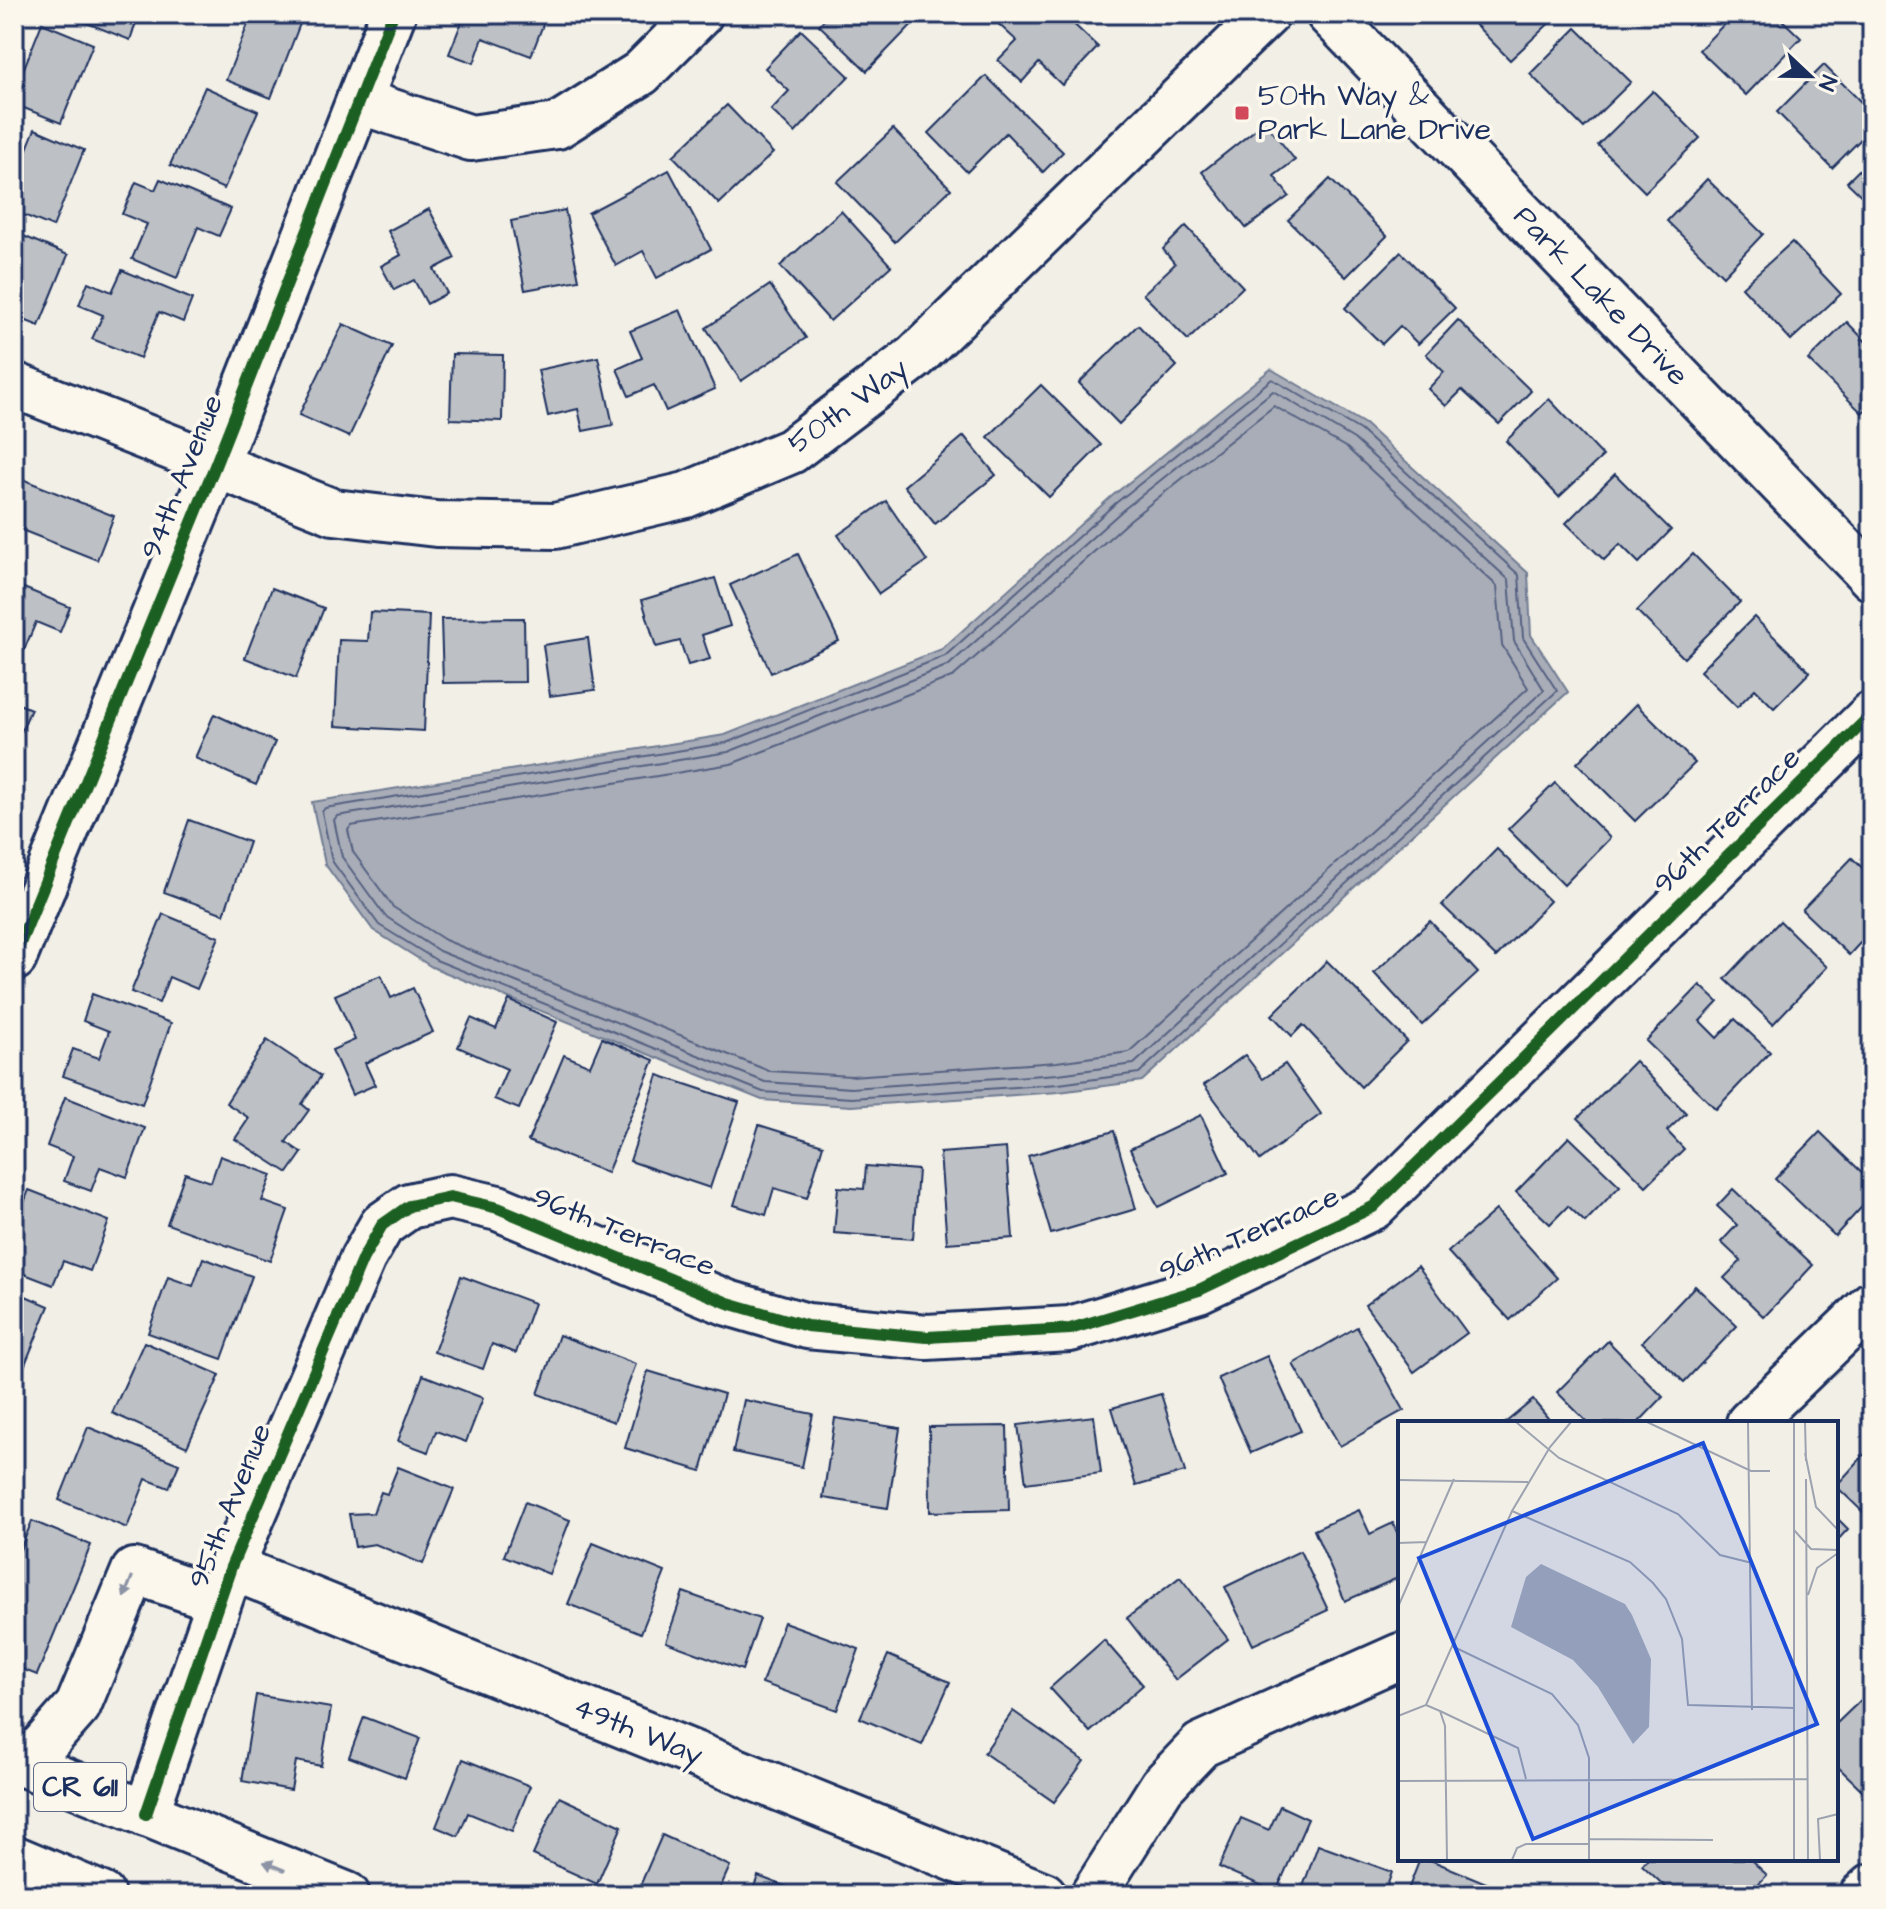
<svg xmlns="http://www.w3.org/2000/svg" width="1886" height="1909" font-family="'Architects Daughter',sans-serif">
<rect width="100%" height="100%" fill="#f2efe6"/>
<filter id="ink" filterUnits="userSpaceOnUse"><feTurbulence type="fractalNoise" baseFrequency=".0125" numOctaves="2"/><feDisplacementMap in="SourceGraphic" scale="16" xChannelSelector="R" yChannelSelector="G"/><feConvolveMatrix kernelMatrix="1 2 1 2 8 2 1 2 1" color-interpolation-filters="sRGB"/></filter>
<g filter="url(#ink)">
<!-- water -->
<polygon fill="#a9adb7" stroke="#707b93" stroke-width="2" points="1271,369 1365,424 1528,573 1531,635 1568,692 1142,1081 1059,1092 851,1106 762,1100 432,967 373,930 325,864 312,802 725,735 942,649 1112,496"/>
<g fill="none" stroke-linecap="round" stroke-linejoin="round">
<!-- shore -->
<g stroke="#546182" stroke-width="2">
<polygon points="1272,379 1360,430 1519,575 1523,638 1557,691 1139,1073 1059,1084 851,1098 763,1092 436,960 379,925 332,861 322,812 325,808 726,743 945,656 1117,502"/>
<polygon points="1273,391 1354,439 1509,580 1514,641 1544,690 1134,1064 1058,1074 851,1088 765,1082 439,951 385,916 342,857 334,820 337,816 728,752 949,665 1123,510"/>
<polygon points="1274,406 1347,448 1497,586 1502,645 1528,688 1129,1052 1057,1062 851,1076 769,1071 445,940 393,907 353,852 348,830 351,826 731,764 954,676 1131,519"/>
</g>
</g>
<!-- building -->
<g fill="#bdc0c4" stroke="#1b2f5e" stroke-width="2">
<polygon points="64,14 139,14 130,40"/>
<polygon points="252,14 303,16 271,98 226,80"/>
<polygon points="465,14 547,14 531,56 483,38 474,63 449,54"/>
<polygon points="829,14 922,14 867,71 819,25"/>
<polygon points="999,14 1063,14 1098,47 1062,85 1039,63 1022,82 998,60 1017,41 994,20"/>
<polygon points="1465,14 1559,14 1510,60"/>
<polygon points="1678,14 1699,14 1688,25"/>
<polygon points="1734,14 1776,14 1801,38 1746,95 1699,50"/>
<polygon points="42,23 93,44 61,123 14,104 14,93"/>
<polygon points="1576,28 1631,82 1584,128 1530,74"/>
<polygon points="801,30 849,76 795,133 771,110 789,91 765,68"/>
<polygon points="1824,65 1872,113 1872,128 1832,168 1777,112"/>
<polygon points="986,76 1063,152 1043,172 1006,133 967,172 929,133"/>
<polygon points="205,87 258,111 224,189 170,165"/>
<polygon points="1653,91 1700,138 1645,192 1598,145"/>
<polygon points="727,105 773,153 719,204 673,156"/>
<polygon points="1265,122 1295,160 1274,176 1289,196 1246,228 1202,172"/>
<polygon points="35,129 84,150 53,227 14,211 14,181"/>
<polygon points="893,129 951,189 895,242 837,182"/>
<polygon points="1872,157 1872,206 1847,182"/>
<polygon points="669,170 711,249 657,278 643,251 616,266 588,213"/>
<polygon points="160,179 231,209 219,236 198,227 177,278 132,259 147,224 122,214 136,182 155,190"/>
<polygon points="1330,179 1387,236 1346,277 1288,220"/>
<polygon points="1707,179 1763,234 1723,276 1667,221"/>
<polygon points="429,209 455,258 434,269 447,293 427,304 414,280 394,290 381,266 401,255 388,231"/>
<polygon points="565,210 579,280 525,290 511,221"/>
<polygon points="841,211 891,266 830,321 780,266"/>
<polygon points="1186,226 1243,287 1188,340 1143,294 1175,264 1163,249"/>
<polygon points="14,232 68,255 39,326 14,316"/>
<polygon points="1792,242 1841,294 1791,340 1742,287"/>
<polygon points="1401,252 1455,308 1418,344 1400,326 1382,344 1345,308"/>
<polygon points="122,270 192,299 183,322 159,312 140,358 92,339 103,315 79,305 88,282 112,292"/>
<polygon points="770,285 806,338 741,381 706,328"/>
<polygon points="680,310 715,389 666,411 654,385 629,396 617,369 642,358 630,331"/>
<polygon points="1458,320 1531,391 1499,424 1462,390 1446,406 1428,389 1444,372 1426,354"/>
<polygon points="1847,322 1872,348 1872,404 1862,413 1808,360"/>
<polygon points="343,324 392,346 349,437 299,415"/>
<polygon points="1138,325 1177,366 1119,424 1079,383"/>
<polygon points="452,354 503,355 502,421 450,419"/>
<polygon points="598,357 613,425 583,431 578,409 548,416 538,370"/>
<polygon points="1041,385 1101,445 1049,497 988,437"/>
<polygon points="1549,399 1603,456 1559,497 1506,441"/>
<polygon points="964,436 996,475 935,524 904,486"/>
<polygon points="1615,474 1671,530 1639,563 1620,544 1604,560 1566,523"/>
<polygon points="17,477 114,516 97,560 14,527 14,485"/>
<polygon points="886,501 927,561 879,594 838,535"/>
<polygon points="798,554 839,641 771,673 730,585"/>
<polygon points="1693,554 1740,602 1684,658 1637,611"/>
<polygon points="715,578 730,626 702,635 710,659 688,665 680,641 656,647 642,600"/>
<polygon points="14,584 70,607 60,632 36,622 15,671"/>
<polygon points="272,588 324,608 296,678 245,658"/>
<polygon points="370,612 429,615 424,731 335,726 339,640 368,641"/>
<polygon points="1754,617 1810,672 1774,708 1755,689 1737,707 1700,671"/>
<polygon points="524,618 525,682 443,683 441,619"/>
<polygon points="588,638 595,690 550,696 543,645"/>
<polygon points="14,702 31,709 20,734 14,731"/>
<polygon points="1636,704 1695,763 1635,821 1577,763"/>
<polygon points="214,714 275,742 256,785 195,758"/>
<polygon points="1555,783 1610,838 1564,885 1508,829"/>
<polygon points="189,820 249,842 224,914 164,892"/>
<polygon points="1497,849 1550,901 1496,957 1442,905"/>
<polygon points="1852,858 1872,877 1872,930 1849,955 1802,910"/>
<polygon points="163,914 219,937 197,989 169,977 159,1003 131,992"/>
<polygon points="1430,921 1478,973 1422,1025 1374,973"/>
<polygon points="1780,921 1827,967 1773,1024 1725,979"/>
<polygon points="1327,961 1407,1041 1361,1087 1303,1025 1292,1036 1272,1015"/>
<polygon points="381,975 391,998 413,988 433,1032 365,1063 375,1085 352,1095 332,1050 355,1040 335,995"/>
<polygon points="1700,985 1718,1002 1700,1021 1717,1038 1735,1019 1770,1052 1716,1109 1646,1041"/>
<polygon points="92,994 171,1023 142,1104 63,1076 73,1049 99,1058 109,1031 83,1021"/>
<polygon points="509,1000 557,1022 519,1109 494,1099 507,1069 458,1047 471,1018 496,1029"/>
<polygon points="602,1038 654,1060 607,1173 528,1141 564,1055 590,1066"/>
<polygon points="267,1040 321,1076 302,1104 309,1110 286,1142 302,1153 288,1173 235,1139 249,1118 226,1103"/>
<polygon points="1245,1055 1263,1079 1285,1064 1321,1114 1260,1160 1204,1085"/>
<polygon points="1635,1061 1686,1113 1667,1131 1684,1149 1646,1186 1578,1118"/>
<polygon points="658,1075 739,1102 710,1188 630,1161"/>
<polygon points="65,1097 145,1128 127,1177 100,1167 91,1191 64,1181 73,1156 47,1146"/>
<polygon points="1201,1115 1228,1173 1158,1207 1130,1149"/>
<polygon points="759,1125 823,1145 807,1198 774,1188 766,1215 734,1205"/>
<polygon points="1114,1131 1136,1209 1051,1234 1028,1156"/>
<polygon points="1872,1131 1872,1152 1861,1142"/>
<polygon points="1820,1132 1872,1182 1872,1196 1835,1236 1775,1179"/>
<polygon points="1569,1137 1620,1186 1585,1222 1568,1206 1550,1224 1516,1192"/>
<polygon points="1006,1148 1013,1238 947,1243 940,1153"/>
<polygon points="220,1156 272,1175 262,1201 288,1210 270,1261 167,1224 185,1173 211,1182"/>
<polygon points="866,1166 918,1170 913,1239 834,1233 838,1187 864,1189"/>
<polygon points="1733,1189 1813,1265 1764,1317 1724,1278 1741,1261 1721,1242 1737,1225 1717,1206"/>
<polygon points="29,1190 109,1221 90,1271 63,1261 53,1285 14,1270 14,1228"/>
<polygon points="1496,1210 1557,1278 1510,1320 1448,1252"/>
<polygon points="203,1258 252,1276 222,1359 148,1333 168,1277 193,1286"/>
<polygon points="1418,1266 1467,1333 1414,1372 1365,1305"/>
<polygon points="461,1276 534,1303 516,1353 492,1344 483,1369 434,1352"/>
<polygon points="1695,1286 1737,1326 1684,1382 1642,1342"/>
<polygon points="14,1291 49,1306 19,1379 14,1377"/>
<polygon points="1357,1327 1404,1410 1340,1446 1293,1364"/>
<polygon points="559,1335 636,1364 614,1422 538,1394"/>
<polygon points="1608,1341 1663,1397 1638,1423 1588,1423 1557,1392"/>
<polygon points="144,1342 220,1375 187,1447 112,1413"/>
<polygon points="1267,1356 1301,1431 1251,1453 1218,1378"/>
<polygon points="648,1371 724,1394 701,1471 625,1448"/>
<polygon points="423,1375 483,1398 466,1442 436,1431 428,1452 398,1441"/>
<polygon points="1161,1394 1185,1472 1136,1486 1112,1408"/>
<polygon points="744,1400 813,1414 802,1467 733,1452"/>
<polygon points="1533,1400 1552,1423 1505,1423"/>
<polygon points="1094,1416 1101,1473 1026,1483 1018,1425"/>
<polygon points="835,1418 900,1428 888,1508 823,1498"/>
<polygon points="1007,1426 1009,1510 930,1512 929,1427"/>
<polygon points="88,1427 179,1464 169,1488 146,1479 127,1528 59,1500"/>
<polygon points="1872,1446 1872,1521 1836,1486"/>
<polygon points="398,1467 454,1489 423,1564 375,1544 355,1547 349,1514 373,1513 381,1492 387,1494"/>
<polygon points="525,1502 570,1520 549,1574 504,1556"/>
<polygon points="1359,1510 1370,1534 1393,1523 1400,1539 1400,1577 1345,1601 1314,1530"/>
<polygon points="1836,1517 1848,1529 1836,1542"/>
<polygon points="32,1521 91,1545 37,1675 14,1666 14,1564"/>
<polygon points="593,1543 665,1572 641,1633 568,1604"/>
<polygon points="1300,1551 1328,1610 1253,1645 1225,1587"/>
<polygon points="1180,1577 1228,1639 1175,1680 1127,1618"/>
<polygon points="683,1592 760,1619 742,1670 666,1642"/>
<polygon points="784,1622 859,1649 837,1710 762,1683"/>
<polygon points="1104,1640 1143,1685 1090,1732 1050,1688"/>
<polygon points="888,1655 950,1682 922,1745 860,1718"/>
<polygon points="256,1695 331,1708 321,1766 296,1761 291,1790 242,1781"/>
<polygon points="1864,1697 1872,1705 1872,1782 1863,1791 1836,1765 1836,1724"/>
<polygon points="1013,1711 1084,1761 1054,1802 984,1753"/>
<polygon points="364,1717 420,1738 405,1778 349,1757"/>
<polygon points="463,1759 530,1786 512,1831 468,1813 458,1836 436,1827"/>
<polygon points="559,1797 622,1826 597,1884 533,1855"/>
<polygon points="1280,1806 1308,1819 1276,1892 1219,1867 1241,1818 1269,1830"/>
<polygon points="662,1835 730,1866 717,1895 636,1895"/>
<polygon points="1318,1845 1392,1872 1384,1895 1300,1895"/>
<polygon points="1420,1859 1428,1859 1496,1887 1493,1895 1406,1895"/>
<polygon points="1647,1859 1750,1859 1767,1875 1748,1895 1674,1895 1642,1865"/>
<polygon points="758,1876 808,1895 751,1895"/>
</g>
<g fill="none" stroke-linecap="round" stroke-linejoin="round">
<defs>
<g id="minor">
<polyline points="1329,14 1872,578"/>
<polyline points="359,101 471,138 557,126 641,73 700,14"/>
<polyline points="14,385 334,512 436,524 555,526 686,495 791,451 915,357 1267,14"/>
<polyline points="14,958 215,466 393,14"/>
<polyline points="1749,1423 1872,1304"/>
<polyline points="231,1567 1044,1895"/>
<polyline points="26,1765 78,1706 134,1571 218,1600"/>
<polyline points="146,1814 231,1567 363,1258 382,1225 409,1206 450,1197 498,1208 728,1303 807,1326 927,1337 1070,1329 1199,1290 1373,1207 1872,714"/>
<polyline points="1093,1895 1162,1786 1201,1745 1400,1656"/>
<polyline points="1862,1895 1872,1886"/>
</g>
<g id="major">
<polyline points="14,1760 347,1895"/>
<polyline points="14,1858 102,1895"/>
</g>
</defs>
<!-- minor casing -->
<use href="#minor" stroke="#1b2f5e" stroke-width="50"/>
<!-- major casing -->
<use href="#major" stroke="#1b2f5e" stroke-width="50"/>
<!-- minor -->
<use href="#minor" stroke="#fbf7ec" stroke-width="44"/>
<!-- major -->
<use href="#major" stroke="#fbf7ec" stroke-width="44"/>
<defs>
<g id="cycleway">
<polyline points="14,958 215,466 393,14"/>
<polyline points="146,1814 231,1567 363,1258 382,1225 409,1206 450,1197 498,1208 728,1303 807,1326 927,1337 1070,1329 1199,1290 1373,1207 1872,714"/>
</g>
</defs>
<!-- cycleway casing -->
<use href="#cycleway" stroke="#fbf7ec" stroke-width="17"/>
<!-- cycleway -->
<use href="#cycleway" stroke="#1b5e20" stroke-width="12"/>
</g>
<!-- one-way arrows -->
<defs><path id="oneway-solid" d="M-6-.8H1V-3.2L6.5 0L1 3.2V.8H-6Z" transform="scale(2)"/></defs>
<g fill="#8b93a5">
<use href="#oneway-solid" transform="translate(128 1587) rotate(112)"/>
<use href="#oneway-solid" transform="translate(274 1866) rotate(-158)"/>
</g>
</g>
<!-- markers -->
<rect fill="#d1495b" stroke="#fbf7ec" stroke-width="3" x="1234" y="105" width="16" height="16" rx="4"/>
<g text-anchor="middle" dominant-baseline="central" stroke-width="7" stroke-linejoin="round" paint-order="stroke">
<!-- shield labels -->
<rect fill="#fbf7ec" stroke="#5e6b89" stroke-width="2" x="34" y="1763" width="92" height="48" rx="6"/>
<g font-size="28" font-weight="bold" fill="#1b2f5e">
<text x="80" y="1787">CR 611</text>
</g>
<!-- poi labels -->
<g font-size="30" fill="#1b2f5e" stroke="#fbf7ec" text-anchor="start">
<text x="1258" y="96">50th Way &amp;<tspan x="1258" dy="34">Park Lane Drive</tspan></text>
</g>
<!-- street labels -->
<g font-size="30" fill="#1b2f5e" stroke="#fbf7ec">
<text transform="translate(1601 296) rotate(46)">Park Lake Drive</text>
<text transform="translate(848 406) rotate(-36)">50th Way</text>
<text transform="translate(182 477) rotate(-68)">94th Avenue</text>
<text transform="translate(1727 821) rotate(-45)">96th Terrace</text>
<text transform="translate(624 1232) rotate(22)">96th Terrace</text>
<text transform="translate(1249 1234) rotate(-24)">96th Terrace</text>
<text transform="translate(230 1506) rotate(-68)">95th Avenue</text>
<text transform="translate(638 1731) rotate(22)">49th Way</text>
</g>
</g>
<!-- overview -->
<g transform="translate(1398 1421)">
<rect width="440" height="440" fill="#f2efe6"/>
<path d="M143,143L227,183L234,194L253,238L251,306L235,323L200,266L175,239L113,206L128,156Z" fill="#a9adb7"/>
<path fill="none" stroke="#9ca2b0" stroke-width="2" d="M118,1L161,37L280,93L322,134L354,142M249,1L353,50H372M350,1L354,289M396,1V439M407,1L408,40M407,32L418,86L440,109M408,58L410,439M0,59L130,61M114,90L232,141L255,162L268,178L284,218L290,284L396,287M396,109L413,128L440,129M0,122L29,121M410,174L419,147L440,132M0,186L56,58M54,225L154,273L180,304L191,337V439M28,284L42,290L47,305L49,439M42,290L120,327L128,358M0,295L28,284L114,90L152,26L173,1M0,360L410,358M191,418L315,419M114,439L119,427L128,423H191M422,439L420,398L440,393"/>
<path fill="#1d4ed8" fill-opacity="0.15" stroke="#1d4ed8" stroke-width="4" d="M305,22L419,303L135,418L21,137Z"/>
<rect width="440" height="440" fill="none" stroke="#1b2f5e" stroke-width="4"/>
</g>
<!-- margin -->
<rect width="1886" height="1909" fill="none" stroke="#fbf7ec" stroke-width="48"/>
<rect x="24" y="24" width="1838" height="1861" fill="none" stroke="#1b2f5e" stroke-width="3" filter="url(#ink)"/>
<!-- north arrow -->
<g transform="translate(1810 76) rotate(112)" stroke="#fbf7ec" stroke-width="6" paint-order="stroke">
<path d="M0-6L14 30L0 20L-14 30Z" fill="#1b2f5e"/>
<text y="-12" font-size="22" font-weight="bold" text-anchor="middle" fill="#1b2f5e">N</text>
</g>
</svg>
